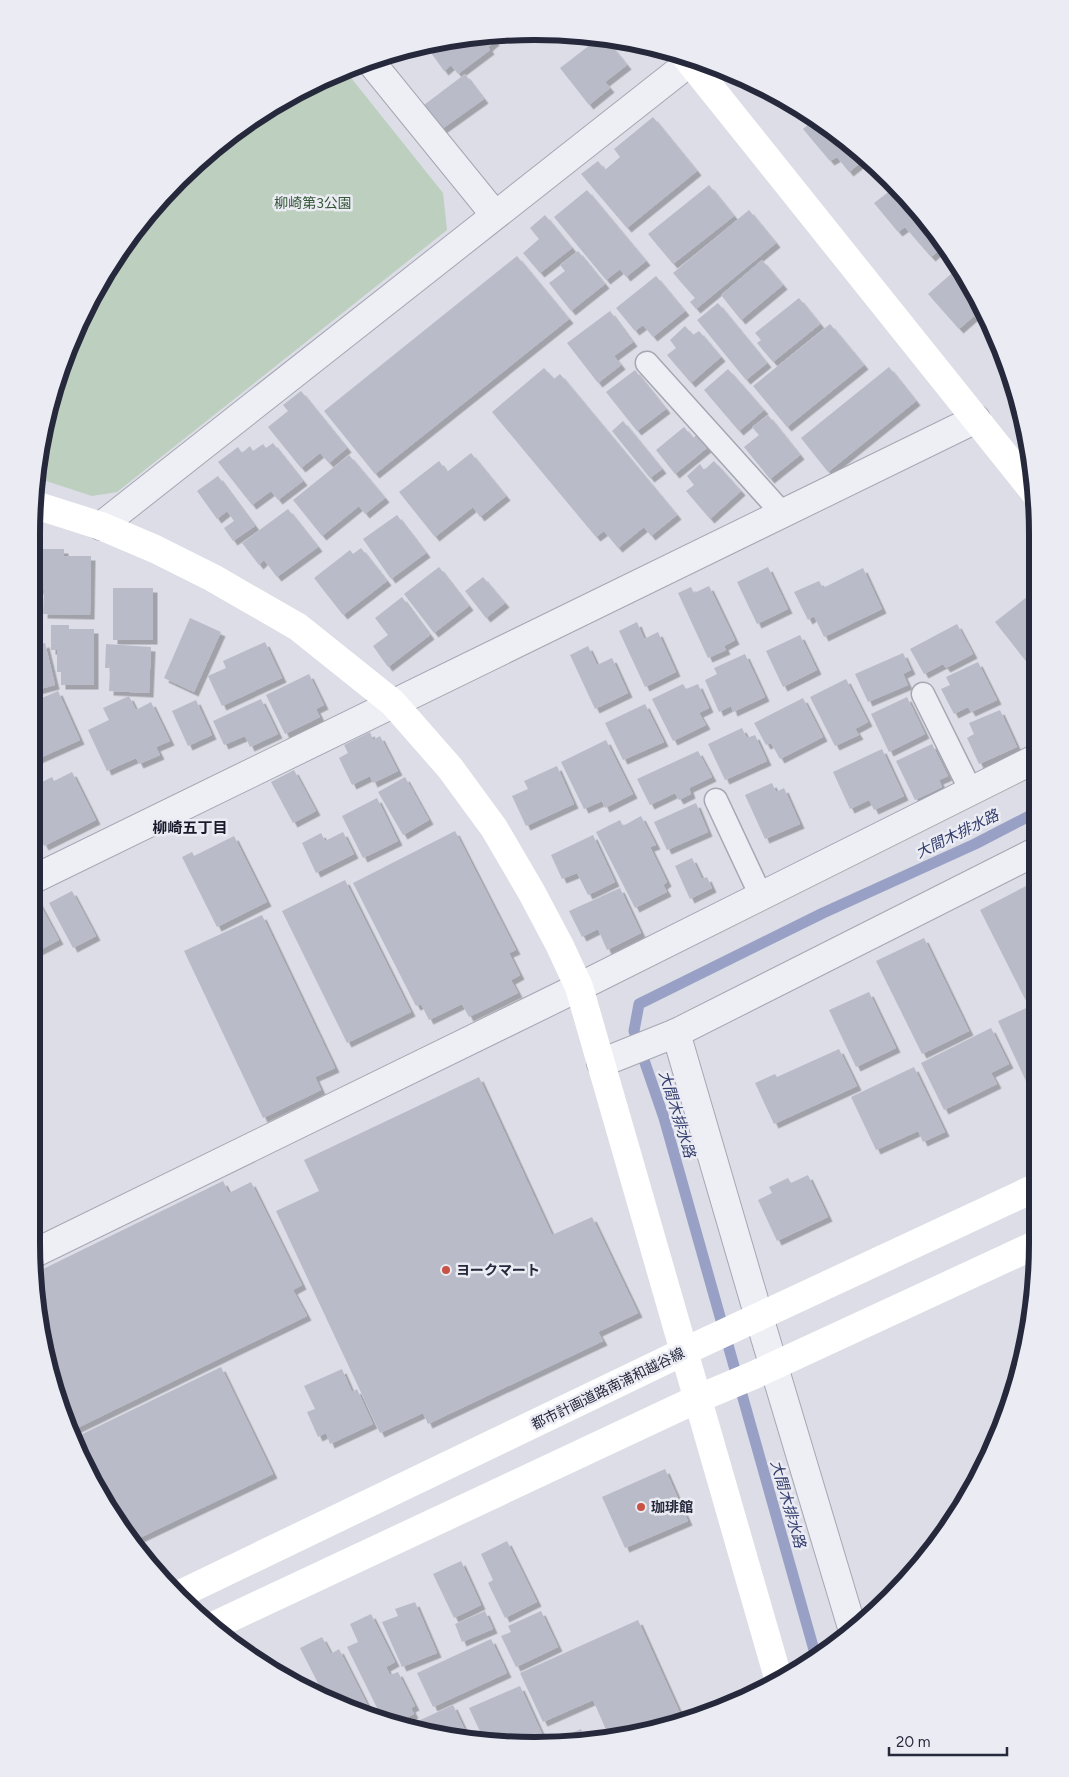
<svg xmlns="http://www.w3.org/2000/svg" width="1069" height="1777" font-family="Figtree,'Noto Sans JP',sans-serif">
<defs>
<filter id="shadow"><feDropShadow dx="4.5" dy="4.5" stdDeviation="0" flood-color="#0004"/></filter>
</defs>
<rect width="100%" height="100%" fill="#dcdde6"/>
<!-- park -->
<polygon fill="#bdcfbe" points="344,69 443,193 447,230 117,492 92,496 37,478 58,372 116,255 179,178 255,116"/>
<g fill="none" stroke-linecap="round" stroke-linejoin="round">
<!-- stream -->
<polyline stroke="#98a1c5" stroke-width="11" points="816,1657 664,1118 634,1031 639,1004 823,913 975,844 1037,812"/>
</g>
<!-- building -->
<g fill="#b9bbc8" filter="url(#shadow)">
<polygon points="491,36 495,41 488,47 490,50 458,74 451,65 444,71 429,50 441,40"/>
<polygon points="599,38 605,38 627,65 605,82 610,88 589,105 560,68"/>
<polygon points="465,74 484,99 442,129 424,105"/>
<polygon points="653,117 697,171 627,228 581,174 598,161 605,170 620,157 614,149"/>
<polygon points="816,118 864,160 849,172 837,157 830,161 803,129"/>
<polygon points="709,185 734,216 673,264 648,234"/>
<polygon points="895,187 913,202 944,246 931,257 905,227 898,232 874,203"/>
<polygon points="587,190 646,261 626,277 620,269 606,280 554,217"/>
<polygon points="749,210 776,243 696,309 690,302 695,298 673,273"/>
<polygon points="545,215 572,248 540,273 523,253 539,239 530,228"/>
<polygon points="578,251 605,284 571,311 549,283 565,271 560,265"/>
<polygon points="517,256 569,319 375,474 324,411"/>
<polygon points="762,260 783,285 741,320 721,295"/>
<polygon points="959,267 970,283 986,320 981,324 974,316 959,329 928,294"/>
<polygon points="656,276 685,311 653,337 643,325 635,331 616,308"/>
<polygon points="799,298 820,324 773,362 757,343 761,340 755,333"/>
<polygon points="718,303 767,363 746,380 697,320"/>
<polygon points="610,311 633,342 614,356 621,365 598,383 567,343"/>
<polygon points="830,324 864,365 787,427 753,386"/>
<polygon points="685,326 693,335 699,331 721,357 691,383 667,355 676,348 670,340"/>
<polygon points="889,367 916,401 828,472 801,438"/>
<polygon points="544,368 554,379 560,374 677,515 651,536 644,527 618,548 604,531 596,537 492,412"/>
<polygon points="728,369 764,410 739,431 704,390"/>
<polygon points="635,370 666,409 637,431 606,392"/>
<polygon points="301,391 347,448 329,463 320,453 301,468 268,427 288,411 283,405"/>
<polygon points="768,415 800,455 770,479 744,447 759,435 752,427"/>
<polygon points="623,421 662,469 650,478 612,431"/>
<polygon points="684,427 693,438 698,434 708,447 675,474 656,450"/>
<polygon points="273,443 303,481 278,500 271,491 252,505 218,462 238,447 242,453 250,446 253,451 263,444 266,448"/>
<polygon points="471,453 506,496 480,517 473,507 435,537 399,492 439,461 447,472"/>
<polygon points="349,455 385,498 365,514 359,506 322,536 293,500"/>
<polygon points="714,461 741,491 710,519 686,491 694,485 687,476 700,464 704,470"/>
<polygon points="218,476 255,526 233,541 224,528 234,521 227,511 217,519 197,491"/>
<polygon points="288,509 318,547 277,577 264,560 259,565 242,543"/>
<polygon points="397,515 426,553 391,579 363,539"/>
<polygon points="361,548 387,581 343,615 314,578 350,550 353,554"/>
<polygon points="33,549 64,549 64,556 91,556 90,615 43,614 44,590 37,590 37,573 33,573"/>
<polygon points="439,567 469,606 434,633 404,594"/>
<polygon points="768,567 788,609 757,624 737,582"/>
<polygon points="863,568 882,609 824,637 814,616 808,620 794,592 819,581 823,588"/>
<polygon points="483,577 505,603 486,618 465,591"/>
<polygon points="709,586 735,640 724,646 726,650 708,658 678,593 691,587 694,593"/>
<rect x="113" y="588" width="40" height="52"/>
<polygon points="1037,589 1037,675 995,622"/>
<polygon points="402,597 430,635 388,667 373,646 388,635 375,618"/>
<polygon points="190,618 221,632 194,692 164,678"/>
<polygon points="637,622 644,639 658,632 676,672 645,687 619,631"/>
<polygon points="957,624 973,654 946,668 943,664 924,674 910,649"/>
<polygon points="51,625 69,625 69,629 94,629 94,685 61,685 61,672 57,672 57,650 51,650"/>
<polygon points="800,635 817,670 783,687 766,651"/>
<polygon points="265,642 282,678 222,706 208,676 226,668 223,661"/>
<polygon points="45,643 55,685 33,691 33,646"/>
<polygon points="106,644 151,647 149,693 109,691 110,668 105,668"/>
<polygon points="588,646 597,665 612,658 628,693 595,709 570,655"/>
<polygon points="903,653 911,670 903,674 908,685 868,702 855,674"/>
<polygon points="745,654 765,697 733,712 731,706 719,712 705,680 717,674 714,668"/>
<polygon points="978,662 997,700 971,712 968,707 954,714 941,689 950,685 946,677"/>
<polygon points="309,674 324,705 316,709 320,717 285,734 266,695"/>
<polygon points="846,679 868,722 855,729 859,735 835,746 810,697"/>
<polygon points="683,684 686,689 698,684 709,708 699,713 706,725 673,741 652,699"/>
<polygon points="58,691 80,740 33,761 33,702"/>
<polygon points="129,696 136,710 151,702 170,741 156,747 160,755 139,764 136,758 107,771 88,730 109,720 103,708"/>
<polygon points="907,697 925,734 889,752 871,714"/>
<polygon points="803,698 823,737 780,759 771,743 766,745 754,723"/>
<polygon points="261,699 278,734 250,747 245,736 224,745 213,721"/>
<polygon points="196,700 212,735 188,746 172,711"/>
<polygon points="645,704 664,742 623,760 605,723"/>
<polygon points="1000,710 1017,747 979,764 967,738 974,734 969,723"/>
<polygon points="742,728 747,738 755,735 767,761 725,780 708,744"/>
<polygon points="370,732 373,740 380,736 398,771 373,783 370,776 352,785 339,758 348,753 344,745"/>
<polygon points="606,740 633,794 605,808 602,801 584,809 561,762"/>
<polygon points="932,744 948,776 939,780 942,787 915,800 896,761"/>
<polygon points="882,749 904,796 874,810 869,800 850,809 833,772"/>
<polygon points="698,751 712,777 689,788 691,794 679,800 675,793 650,805 637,779"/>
<polygon points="557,766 574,804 526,826 512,796 528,789 524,781"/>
<polygon points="294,770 316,811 293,823 271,782"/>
<polygon points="72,772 96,820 44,846 34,825 34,792 36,791 34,786 52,777 54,781"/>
<polygon points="405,777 429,820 403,835 378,792"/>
<polygon points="772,783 776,792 784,788 800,824 765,839 745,795"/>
<polygon points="377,798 398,841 363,858 342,816"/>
<polygon points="696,803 708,832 667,850 654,822"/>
<polygon points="641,816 656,845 650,847 667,882 663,885 667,892 635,908 596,832 620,820 623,826"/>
<polygon points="455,831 516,950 509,953 520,975 511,980 518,993 469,1017 462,1004 429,1020 421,1004 416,1006 353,883"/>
<polygon points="343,832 354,854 316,873 302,843 321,833 325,841"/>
<polygon points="593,835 615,882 588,895 577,873 562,879 551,855"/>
<polygon points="234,836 267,902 217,927 182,857 192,852 194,856"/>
<polygon points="692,858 702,879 707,877 712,888 690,899 675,866"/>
<polygon points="345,880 411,1012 347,1043 282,911"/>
<polygon points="1026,886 1037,907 1037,998 1027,1003 980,910"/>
<polygon points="620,888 641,933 607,950 598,929 582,937 569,911"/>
<polygon points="72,891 96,936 73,948 49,903"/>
<polygon points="37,899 59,940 34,953 34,900"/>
<polygon points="262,915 335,1068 315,1077 321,1090 263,1118 184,951"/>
<polygon points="924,938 969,1031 922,1054 876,961"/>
<polygon points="869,992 896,1048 856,1067 829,1010"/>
<polygon points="1037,1003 1037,1105 998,1021"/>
<polygon points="991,1028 1009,1064 991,1073 997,1084 944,1110 921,1063"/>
<polygon points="839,1049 857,1086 774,1124 755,1083 775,1074 777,1077"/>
<polygon points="914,1067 945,1132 923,1142 918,1131 876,1150 851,1097"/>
<polygon points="479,1077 552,1235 592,1217 638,1313 598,1332 603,1341 428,1424 423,1413 380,1433 276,1211 319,1191 304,1160"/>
<polygon points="808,1175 828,1217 777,1241 758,1200 772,1193 769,1187 788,1178 791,1183"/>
<polygon points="223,1181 229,1193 251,1182 302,1285 293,1290 307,1316 69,1432 58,1404 36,1308 35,1273"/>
<polygon points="221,1367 273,1474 131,1542 83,1465 72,1439"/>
<polygon points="342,1369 352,1392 357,1389 373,1424 330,1444 326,1433 318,1437 307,1412 315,1409 304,1386"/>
<polygon points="665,1469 688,1521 625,1548 602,1497"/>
<polygon points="507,1541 537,1602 505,1618 488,1583 493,1580 481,1554"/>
<polygon points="461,1561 481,1605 454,1618 433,1574"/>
<polygon points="415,1602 437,1653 402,1667 382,1622 398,1616 395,1609"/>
<polygon points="485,1611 493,1629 462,1642 455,1624"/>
<polygon points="541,1611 558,1647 516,1667 501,1636 511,1632 508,1626"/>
<polygon points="371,1614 395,1662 386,1667 390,1675 398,1672 415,1706 411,1708 414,1714 394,1724 384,1722 347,1647 358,1642 350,1624"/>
<polygon points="638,1620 684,1722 610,1739 593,1700 543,1722 520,1673"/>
<polygon points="322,1637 331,1654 339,1649 375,1720 332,1702 337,1700 332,1691 324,1695 300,1648"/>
<polygon points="491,1639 507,1673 433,1707 417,1673"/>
<polygon points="520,1686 547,1745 534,1746 485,1742 469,1708"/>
<polygon points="453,1705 470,1741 405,1727"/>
<polygon points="581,1729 587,1742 555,1744 553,1741"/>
</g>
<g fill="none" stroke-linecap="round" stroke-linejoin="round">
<defs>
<g id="lane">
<polyline points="647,363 783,514"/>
<polyline points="923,694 971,791"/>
<polyline points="716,800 761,896"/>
</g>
<g id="street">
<polyline points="370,61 495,215"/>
<polyline points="101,526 690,62"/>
<polyline points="34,879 976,419"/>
<polyline points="676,1033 759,1317 853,1631"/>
<polyline points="601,1063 676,1033 1037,851"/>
<polyline points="35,1253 579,987 1037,758"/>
</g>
</defs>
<!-- lane casing -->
<use href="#lane" stroke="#a5a7b3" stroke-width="25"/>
<!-- street casing -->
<use href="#street" stroke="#a5a7b3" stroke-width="30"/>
<!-- lane -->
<use href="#lane" stroke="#eeeff4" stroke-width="22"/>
<!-- street -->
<use href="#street" stroke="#eeeff4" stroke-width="28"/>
<!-- secondary -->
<g stroke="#fff" stroke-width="28">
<polyline points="686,57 1035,493"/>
<polyline points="32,504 101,526 155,549 213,578 298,627 393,703 450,768 494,828 532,893 560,946 579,987 779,1681"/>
<polyline points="180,1594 683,1352 1037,1187"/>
<polyline points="213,1626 697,1399 754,1375 1037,1244"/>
</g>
</g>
<!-- markers -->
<g fill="#c85344" stroke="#ebecf3" stroke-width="2">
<circle cx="446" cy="1270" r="5"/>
<circle cx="641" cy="1507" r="5"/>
</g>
<g text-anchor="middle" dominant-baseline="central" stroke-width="5" stroke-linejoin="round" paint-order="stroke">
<!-- park labels -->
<g font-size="14" fill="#345637" stroke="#ebecf3">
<text x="313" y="203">柳崎第3公園</text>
</g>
<!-- poi labels -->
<g font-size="14" font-weight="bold" fill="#26283b" stroke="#ebecf3" text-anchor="start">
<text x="456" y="1270">ヨークマート</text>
<text x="651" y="1507">珈琲館</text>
</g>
<!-- street labels -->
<g font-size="14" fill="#26283b" stroke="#ebecf3">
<text transform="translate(608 1389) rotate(-26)">都市計画道路南浦和越谷線</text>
</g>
<!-- neighbourhood labels -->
<g font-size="15" font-weight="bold" fill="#191a2c" stroke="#ebecf3">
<text x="190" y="828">柳崎五丁目</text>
</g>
<!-- water labels -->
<g font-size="15" font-style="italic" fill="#333d6d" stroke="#ebecf3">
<text transform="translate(957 834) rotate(-26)">大間木排水路</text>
<text transform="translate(677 1114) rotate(73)">大間木排水路</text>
<text transform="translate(788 1504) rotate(74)">大間木排水路</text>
</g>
</g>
<!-- crop -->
<path d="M0 0H1069V1777H0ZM534 40H535A494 494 0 0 1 1029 534V1243A494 494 0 0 1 535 1737H534A494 494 0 0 1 40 1243V534A494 494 0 0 1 534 40Z" fill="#ebecf3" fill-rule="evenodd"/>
<path fill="none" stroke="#26283b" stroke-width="6" d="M534 40H535A494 494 0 0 1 1029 534V1243A494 494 0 0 1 535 1737H534A494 494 0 0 1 40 1243V534A494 494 0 0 1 534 40Z"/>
<!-- scale -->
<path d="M889 1747v8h118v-8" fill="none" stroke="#26283b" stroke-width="2.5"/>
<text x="896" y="1747" font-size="15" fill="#26283b" stroke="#ebecf3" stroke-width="4" paint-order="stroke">20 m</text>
</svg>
